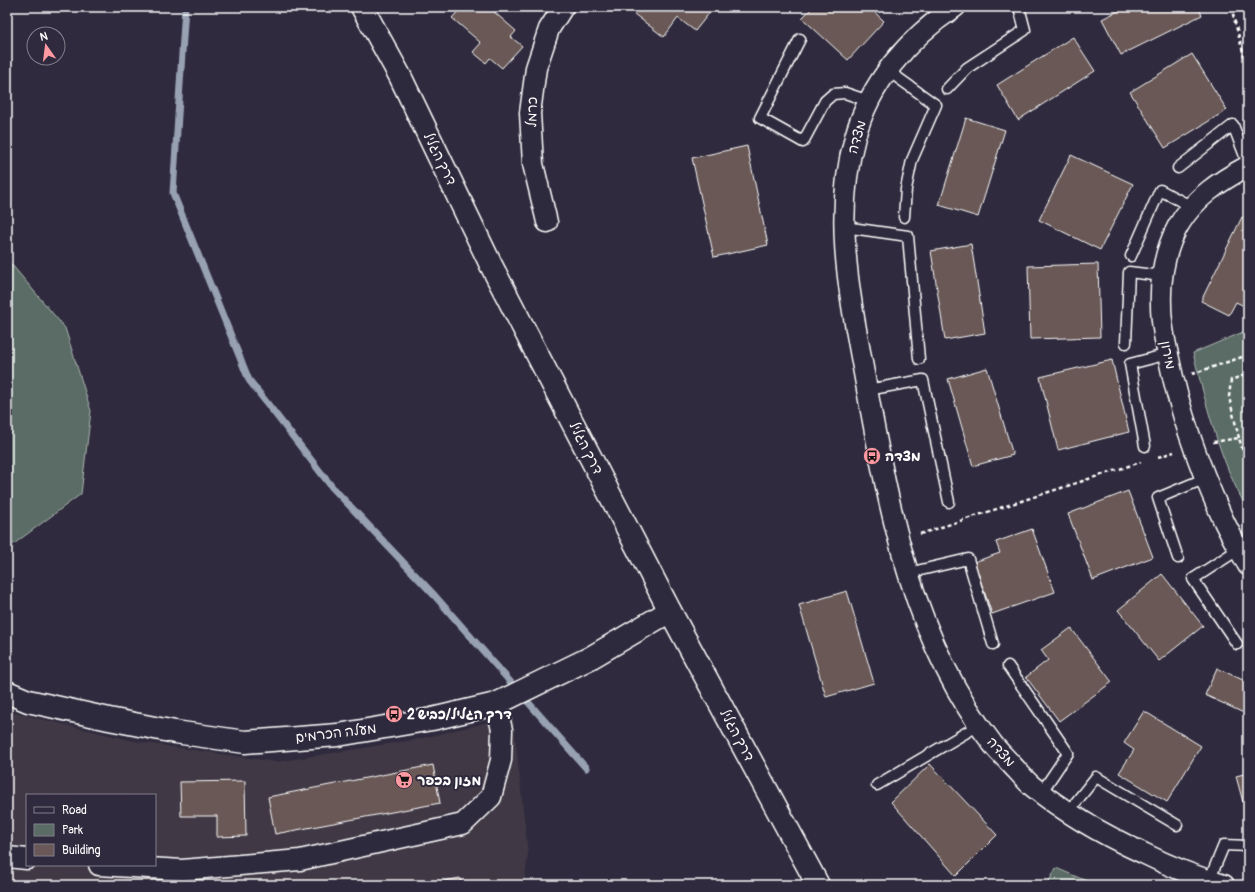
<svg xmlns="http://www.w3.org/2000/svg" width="1255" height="892" font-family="Pangolin,'Playpen Sans Hebrew',sans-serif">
<rect width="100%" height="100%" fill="#2f2a3d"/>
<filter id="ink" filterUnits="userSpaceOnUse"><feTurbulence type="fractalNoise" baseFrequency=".025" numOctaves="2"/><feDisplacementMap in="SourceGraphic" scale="8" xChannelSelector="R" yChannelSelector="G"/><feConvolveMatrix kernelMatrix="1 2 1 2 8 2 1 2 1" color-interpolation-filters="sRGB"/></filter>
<g filter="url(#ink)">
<!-- built -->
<path fill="#403845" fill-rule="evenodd" d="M7,711L139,742L276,762L419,739L513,716L528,854L524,885H7ZM27,795H155V865H27Z"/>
<!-- green -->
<g fill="#5a6c65" stroke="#acb6b2">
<polygon points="7,259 65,328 91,411 81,494 7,549"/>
<path d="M1248,330V510C1221,465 1206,404 1193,353Z"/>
<polygon points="1056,868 1096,885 1047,885"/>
</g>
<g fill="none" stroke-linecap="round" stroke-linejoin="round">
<!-- stream -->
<polyline stroke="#97a1b1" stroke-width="7" points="185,7 173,193 249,380 332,487 435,596 586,768"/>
</g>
<!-- building -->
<g fill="#695857" stroke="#fff">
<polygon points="462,7 496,7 493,11 516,31 511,37 522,46 502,68 490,58 486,63 473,52 481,43 452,18"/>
<polygon points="625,7 714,7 695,31 678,18 664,37"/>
<polygon points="813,7 869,7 884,21 848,60 802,18"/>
<polygon points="1126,7 1198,7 1202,15 1121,55 1102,19"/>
<polygon points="1073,37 1095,71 1018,120 997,85"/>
<polygon points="1192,54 1227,110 1165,148 1130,92"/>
<polygon points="966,118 1005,130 978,217 939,205"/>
<polygon points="747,146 768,245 714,257 692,158"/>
<polygon points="1071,155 1133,184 1100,250 1039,220"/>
<polygon points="1242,217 1248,219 1248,308 1236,302 1229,315 1201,301"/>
<polygon points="971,244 985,333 945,340 931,251"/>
<polygon points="1098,264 1100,337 1030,339 1028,266"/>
<polygon points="1112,360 1129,432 1058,450 1040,377"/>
<polygon points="987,368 1013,455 973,466 948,379"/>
<polygon points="1128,491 1153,557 1093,580 1068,514"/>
<polygon points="1032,529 1055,592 992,614 974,562 1000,553 996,542"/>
<polygon points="1162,574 1203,626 1159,661 1118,610"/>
<polygon points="847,591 874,683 826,697 799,605"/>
<polygon points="1071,628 1112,682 1059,721 1026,677 1048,660 1041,650"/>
<polygon points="1217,668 1245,681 1248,674 1248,715 1205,695"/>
<polygon points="1144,711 1201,746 1167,802 1119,773 1134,750 1124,743"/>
<polygon points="930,764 997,835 956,876 891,802"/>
<polygon points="433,765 440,803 275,834 268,797"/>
<polygon points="1248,773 1248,821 1236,776"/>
<polygon points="245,781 246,836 217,837 217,816 181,816 180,782"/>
<polygon points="460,878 462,885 423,885"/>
</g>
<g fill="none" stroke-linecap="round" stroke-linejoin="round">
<defs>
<g id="service">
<polyline points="800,39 760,118 803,142 825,101 833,94 845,93 869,101"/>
<polyline points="887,70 936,105 912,160 906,189 904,217"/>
<polyline points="947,89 967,68 1025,30 1019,7"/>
<polyline points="1178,168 1233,125 1248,164"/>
<polyline points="844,227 908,236 919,359"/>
<polyline points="1131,256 1160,190 1192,207"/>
<polyline points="1126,343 1129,272 1162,276"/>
<polyline points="867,390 923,380 949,502"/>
<polyline points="1145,446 1130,364 1168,354"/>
<polyline points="1178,558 1158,498 1206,478"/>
<polyline points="908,573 968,559 993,644"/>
<polyline points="1237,644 1193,579 1239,549"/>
<polyline points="1008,666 1068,753 1041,793"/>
<polyline points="877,785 979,725"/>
<polyline points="1068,812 1096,777 1177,825"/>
<polyline points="1209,881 1224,845 1248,846"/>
</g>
<g id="minor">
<path d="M955,7C908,38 870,83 855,137C832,220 851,301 866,384C889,508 912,640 992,743C997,750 1004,756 1010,763C1017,770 1024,779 1032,786C1066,814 1104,835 1143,853C1169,866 1196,877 1224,885"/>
<path d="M1248,166C1220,181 1194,198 1178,226C1165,250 1160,279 1161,305C1161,323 1165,342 1169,359C1180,414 1199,466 1222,517C1229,533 1239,549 1248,565"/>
<polyline points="547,222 533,164 530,113 536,68 549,29 563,7"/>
<polyline points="7,857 27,859"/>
<polyline points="99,865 182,870 300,860 463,824 491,797 501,760 502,730 496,704"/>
</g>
<g id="tertiary">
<polyline points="362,7 400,76 491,265 670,611 818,885"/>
<polyline points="7,692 28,701 109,719 175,732 245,742 338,735 432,719 496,704 590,658 670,611"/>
</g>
</defs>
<!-- service casing -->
<use href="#service" stroke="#fff" stroke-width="13"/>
<!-- minor casing -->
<use href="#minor" stroke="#fff" stroke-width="23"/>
<!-- tertiary casing -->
<use href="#tertiary" stroke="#fff" stroke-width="25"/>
<!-- path -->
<g stroke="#fff" stroke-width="2.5" stroke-dasharray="4 3" stroke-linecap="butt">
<polyline points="1231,7 1248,71"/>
<polyline points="1192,374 1248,355"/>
<polyline points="1239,438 1229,397 1231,380 1248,374"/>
<polyline points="1213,442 1239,438 1248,468"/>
<polyline points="1158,457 1174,452"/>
<polyline points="920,534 1141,462"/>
</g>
<!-- service -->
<use href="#service" stroke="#2f2a3d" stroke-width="10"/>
<!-- minor -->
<use href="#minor" stroke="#2f2a3d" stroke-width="20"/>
<!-- tertiary -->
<use href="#tertiary" stroke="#2f2a3d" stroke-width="22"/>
</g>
</g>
<!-- icons -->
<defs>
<symbol id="bus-disc" viewBox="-11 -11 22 22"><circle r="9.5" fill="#ff9aa2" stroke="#2f2a3d"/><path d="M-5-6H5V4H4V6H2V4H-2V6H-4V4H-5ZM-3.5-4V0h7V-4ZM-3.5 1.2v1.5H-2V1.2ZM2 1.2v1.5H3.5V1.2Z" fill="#111"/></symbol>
<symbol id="supermarket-disc" viewBox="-11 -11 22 22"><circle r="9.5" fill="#ff9aa2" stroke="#2f2a3d"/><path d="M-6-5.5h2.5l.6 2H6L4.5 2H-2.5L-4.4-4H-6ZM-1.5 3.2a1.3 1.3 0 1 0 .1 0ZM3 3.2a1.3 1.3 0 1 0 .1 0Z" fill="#111"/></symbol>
</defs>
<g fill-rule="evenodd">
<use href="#bus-disc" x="862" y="446" width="20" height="20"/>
<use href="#bus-disc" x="384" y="704" width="20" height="20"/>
<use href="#supermarket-disc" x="394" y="770" width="20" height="20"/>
</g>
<g text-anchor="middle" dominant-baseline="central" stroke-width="4" stroke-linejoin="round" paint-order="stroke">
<!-- street labels -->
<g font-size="14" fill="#fff" stroke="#2f2a3d">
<text transform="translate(532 112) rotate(-88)">כרמל</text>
<text transform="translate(857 137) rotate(-73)">מצדה</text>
<text transform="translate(440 159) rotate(64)">דרך הגליל</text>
<text transform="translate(1168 355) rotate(79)">מירון</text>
<text transform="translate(586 448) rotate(63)">דרך הגליל</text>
<text transform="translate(336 733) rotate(-7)">מעלה הכרמים</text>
<text transform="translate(737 735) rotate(62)">דרך הגליל</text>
<text transform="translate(1001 752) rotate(49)">מצדה</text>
</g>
<!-- poi labels -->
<g font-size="14" font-weight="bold" fill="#fff" stroke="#2f2a3d" text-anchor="start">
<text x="885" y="456">מצדה</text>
<text x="407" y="714">דרך הגליל/כביש 2</text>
<text x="417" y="780">מזון בכפר</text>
</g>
</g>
<!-- margin -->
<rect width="1255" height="892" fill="none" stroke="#2f2a3d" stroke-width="24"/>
<rect x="12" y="12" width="1231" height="868" fill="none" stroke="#fff" stroke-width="1.5" filter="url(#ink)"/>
<!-- legend -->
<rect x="26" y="794" width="130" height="72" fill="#2f2a3d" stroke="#827f8b"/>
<rect x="34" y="807" width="20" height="6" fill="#2f2a3d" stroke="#827f8b"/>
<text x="62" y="814" font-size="12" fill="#ffffff">Road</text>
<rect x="34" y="824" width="20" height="12" fill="#5a6c65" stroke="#827f8b"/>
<text x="62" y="834" font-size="12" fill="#ffffff">Park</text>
<rect x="34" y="844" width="20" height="12" fill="#695857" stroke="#827f8b"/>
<text x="62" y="854" font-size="12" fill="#ffffff">Building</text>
<!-- north arrow -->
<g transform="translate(46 46) rotate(346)"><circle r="19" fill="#2f2a3d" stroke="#827f8b"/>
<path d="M0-3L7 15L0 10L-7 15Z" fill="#ff9aa2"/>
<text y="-6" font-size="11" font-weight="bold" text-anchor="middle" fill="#ffffff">N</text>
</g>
</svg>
